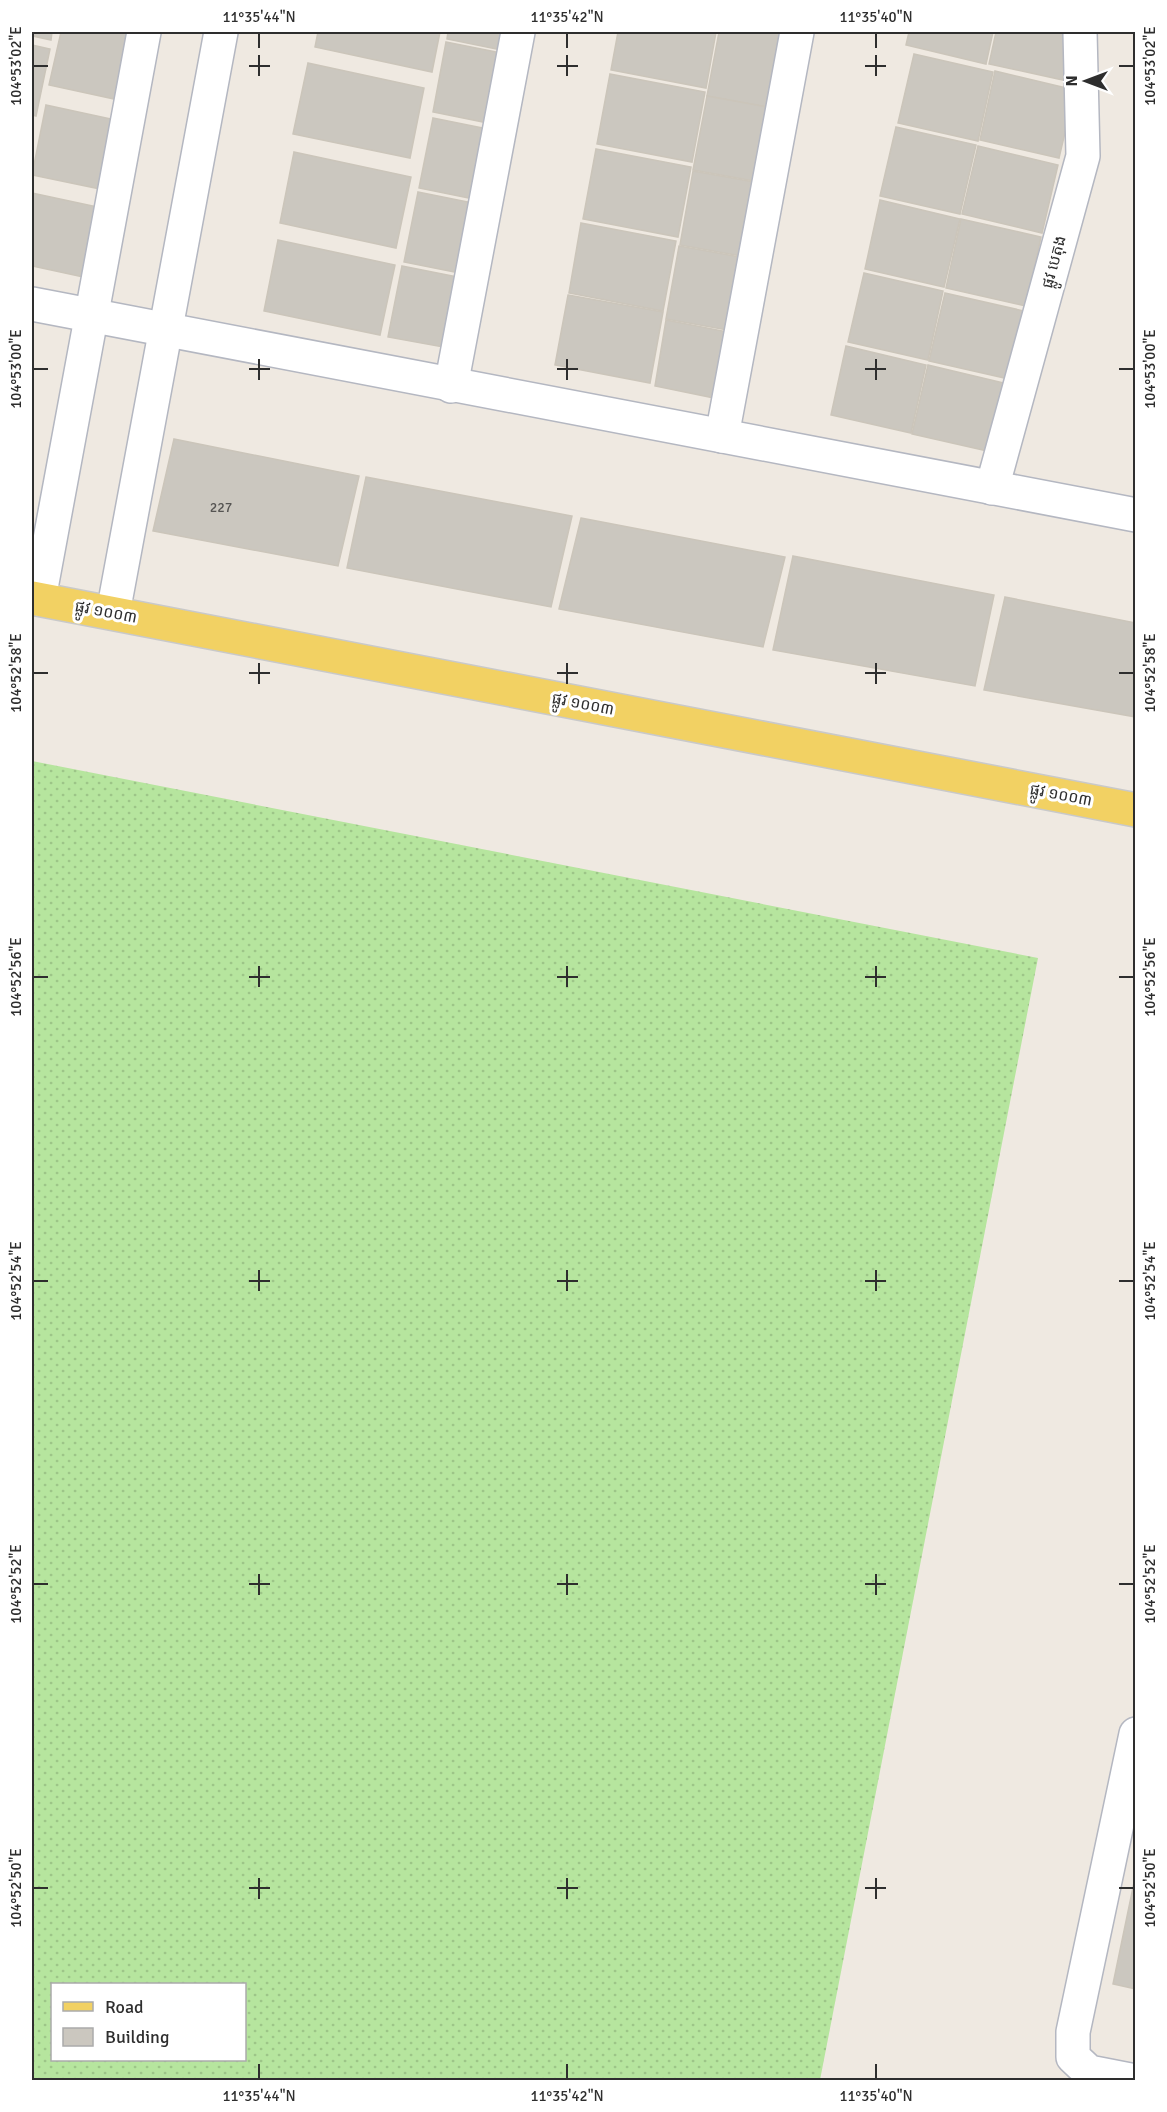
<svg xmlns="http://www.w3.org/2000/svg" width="1167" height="2112" font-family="Signika,'Noto Sans Khmer',sans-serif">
<defs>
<pattern id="grass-dots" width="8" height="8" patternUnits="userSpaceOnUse" patternTransform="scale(1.5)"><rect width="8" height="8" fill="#b6e59e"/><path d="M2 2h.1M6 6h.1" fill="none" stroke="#9dc588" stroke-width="1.8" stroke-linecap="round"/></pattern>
</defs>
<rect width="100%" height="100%" fill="#efe9e1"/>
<!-- grass -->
<path fill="url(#grass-dots)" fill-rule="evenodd" d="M32,761L1038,958L820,2080H32ZM52,1984H244V2060H52Z"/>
<!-- building -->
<g fill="#cbc7bf" stroke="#cbc5ba" stroke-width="1.5">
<polygon points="32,32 52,32 51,40 32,36"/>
<polygon points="61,32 136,32 128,102 49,85"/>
<polygon points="318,32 440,32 432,72 315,47"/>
<polygon points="448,32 516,32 511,52 447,39"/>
<polygon points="618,32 716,32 706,88 611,70"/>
<polygon points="719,32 773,32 792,35 779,109 707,96"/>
<polygon points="909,32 993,32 986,64 906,45"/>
<polygon points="996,32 1073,32 1063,80 989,64"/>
<polygon points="446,42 511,55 498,125 433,112"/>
<polygon points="32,45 50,49 36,116 32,115"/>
<polygon points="914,54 993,72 978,141 898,123"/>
<polygon points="308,63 424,88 410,158 293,134"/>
<polygon points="995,71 1075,90 1059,158 980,140"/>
<polygon points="610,74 705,92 692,162 597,144"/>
<polygon points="707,96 778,109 765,183 693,170"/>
<polygon points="46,105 125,122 110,191 32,175"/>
<polygon points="433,118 498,131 484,201 419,188"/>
<polygon points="896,127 976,145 960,214 880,196"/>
<polygon points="978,146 1058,165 1042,233 962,214"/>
<polygon points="596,149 691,167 678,237 583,219"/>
<polygon points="294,152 411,177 396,248 280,223"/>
<polygon points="693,171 765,184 752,258 680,245"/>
<polygon points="418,192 483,205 470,275 404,262"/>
<polygon points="32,193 107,209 93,279 32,266"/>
<polygon points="880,200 960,219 944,287 865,269"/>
<polygon points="961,219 1041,237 1026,306 946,288"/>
<polygon points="581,223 676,241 663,311 569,293"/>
<polygon points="278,240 395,265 380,335 264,311"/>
<polygon points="679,246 751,259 738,332 666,319"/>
<polygon points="402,266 468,279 454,349 388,337"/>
<polygon points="864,273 943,291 928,360 848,342"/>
<polygon points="945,293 1024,311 1009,379 929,361"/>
<polygon points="568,295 663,312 650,383 555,365"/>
<polygon points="666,320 738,334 724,400 655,386"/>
<polygon points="846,346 926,365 911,433 831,415"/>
<polygon points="928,365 1008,384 992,452 912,434"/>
<polygon points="174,439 359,476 338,566 153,531"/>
<polygon points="366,477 572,516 551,607 347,568"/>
<polygon points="581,518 785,557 763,647 559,609"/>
<polygon points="793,556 994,595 975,686 773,650"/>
<polygon points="1005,597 1136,623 1136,717 984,690"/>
<polygon points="1136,1873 1136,1989 1113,1984"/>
</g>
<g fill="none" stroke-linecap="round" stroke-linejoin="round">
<defs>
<g id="minor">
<polyline points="32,304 1136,515"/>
<polyline points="451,386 518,32"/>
<polyline points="722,436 797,32"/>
<polyline points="992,488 1083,156 1080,32"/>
<polyline points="39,599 144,32"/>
<polyline points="113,613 221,32"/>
<polyline points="1130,2080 1089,2072 1073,2057 1073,2032 1136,1734"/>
</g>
<polyline id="major" points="32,598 1136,810"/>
</defs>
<!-- minor casing -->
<use href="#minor" stroke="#b4b7c1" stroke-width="36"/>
<!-- major casing -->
<use href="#major" stroke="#c9c9c9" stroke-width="36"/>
<!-- minor -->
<use href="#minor" stroke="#fff" stroke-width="33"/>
<!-- major -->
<use href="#major" stroke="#f2d163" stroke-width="33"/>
</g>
<!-- ticks -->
<path fill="none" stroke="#2e2e2e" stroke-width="2" d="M259,33V48M567,33V48M876,33V48M259,55V76M567,55V76M876,55V76M33,66H48M249,66H270M557,66H578M865,66H886M1119,66H1134M259,359V380M567,359V380M876,359V380M33,369H48M249,369H270M557,369H578M865,369H886M1119,369H1134M259,663V684M567,663V684M876,663V684M33,673H48M249,673H270M557,673H578M865,673H886M1119,673H1134M259,966V987M567,966V987M876,966V987M33,977H48M249,977H270M557,977H578M865,977H886M1119,977H1134M259,1270V1291M567,1270V1291M876,1270V1291M33,1281H48M249,1281H270M557,1281H578M865,1281H886M1119,1281H1134M259,1574V1595M567,1574V1595M876,1574V1595M33,1584H48M249,1584H270M557,1584H578M865,1584H886M1119,1584H1134M259,1878V1899M567,1878V1899M876,1878V1899M33,1888H48M249,1888H270M557,1888H578M865,1888H886M1119,1888H1134M259,2064V2079M567,2064V2079M876,2064V2079"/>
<g text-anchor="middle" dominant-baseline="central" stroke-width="6" stroke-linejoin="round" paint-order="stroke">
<!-- number labels -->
<g font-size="14" fill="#555452">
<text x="221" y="507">227</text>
</g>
<!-- street labels -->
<g font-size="16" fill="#2e2e2e" stroke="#fff">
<text transform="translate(1054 262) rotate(-75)">ផ្លូវ បេតុង</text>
<text transform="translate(106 612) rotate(11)">ផ្លូវ ១០០៣</text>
<text transform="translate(583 704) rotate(11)">ផ្លូវ ១០០៣</text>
<text transform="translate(1061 795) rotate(11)">ផ្លូវ ១០០៣</text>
</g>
</g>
<!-- border -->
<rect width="1167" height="2112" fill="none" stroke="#ffffff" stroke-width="66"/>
<!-- legend -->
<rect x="51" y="1983" width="195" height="78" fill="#ffffff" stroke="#ababab" stroke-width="1.5"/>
<rect x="63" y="2002" width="30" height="9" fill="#f2d163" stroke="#ababab" stroke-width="1.5"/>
<text x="105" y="2013" font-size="18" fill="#2e2e2e">Road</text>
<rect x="63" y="2028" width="30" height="18" fill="#cbc7bf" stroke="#ababab" stroke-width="1.5"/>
<text x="105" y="2043" font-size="18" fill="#2e2e2e">Building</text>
<!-- north arrow -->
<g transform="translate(1086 81) rotate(270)" stroke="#ffffff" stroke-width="4.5" paint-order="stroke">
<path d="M0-4.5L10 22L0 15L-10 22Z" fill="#2e2e2e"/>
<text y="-9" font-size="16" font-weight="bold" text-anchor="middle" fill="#2e2e2e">N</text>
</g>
<rect x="33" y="33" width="1101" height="2046" fill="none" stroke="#2e2e2e" stroke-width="2"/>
<g font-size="15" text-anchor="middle" fill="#2e2e2e">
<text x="259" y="22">11°35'44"N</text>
<text x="567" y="22">11°35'42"N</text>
<text x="876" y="22">11°35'40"N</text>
<text transform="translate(1150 66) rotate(-90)" y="5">104°53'02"E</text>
<text transform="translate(16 66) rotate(-90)" y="5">104°53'02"E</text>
<text transform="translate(1150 369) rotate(-90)" y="5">104°53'00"E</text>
<text transform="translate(16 369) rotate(-90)" y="5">104°53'00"E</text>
<text transform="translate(1150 673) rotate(-90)" y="5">104°52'58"E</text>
<text transform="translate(16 673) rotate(-90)" y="5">104°52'58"E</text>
<text transform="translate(1150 977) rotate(-90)" y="5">104°52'56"E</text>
<text transform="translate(16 977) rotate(-90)" y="5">104°52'56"E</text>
<text transform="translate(1150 1281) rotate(-90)" y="5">104°52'54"E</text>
<text transform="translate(16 1281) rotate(-90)" y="5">104°52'54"E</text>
<text transform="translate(16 1584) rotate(-90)" y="5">104°52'52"E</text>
<text transform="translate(1150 1584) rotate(-90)" y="5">104°52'52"E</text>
<text transform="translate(1150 1888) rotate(-90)" y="5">104°52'50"E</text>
<text transform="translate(16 1888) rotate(-90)" y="5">104°52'50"E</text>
<text x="259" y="2101">11°35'44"N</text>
<text x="567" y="2101">11°35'42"N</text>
<text x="876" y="2101">11°35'40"N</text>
</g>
</svg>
